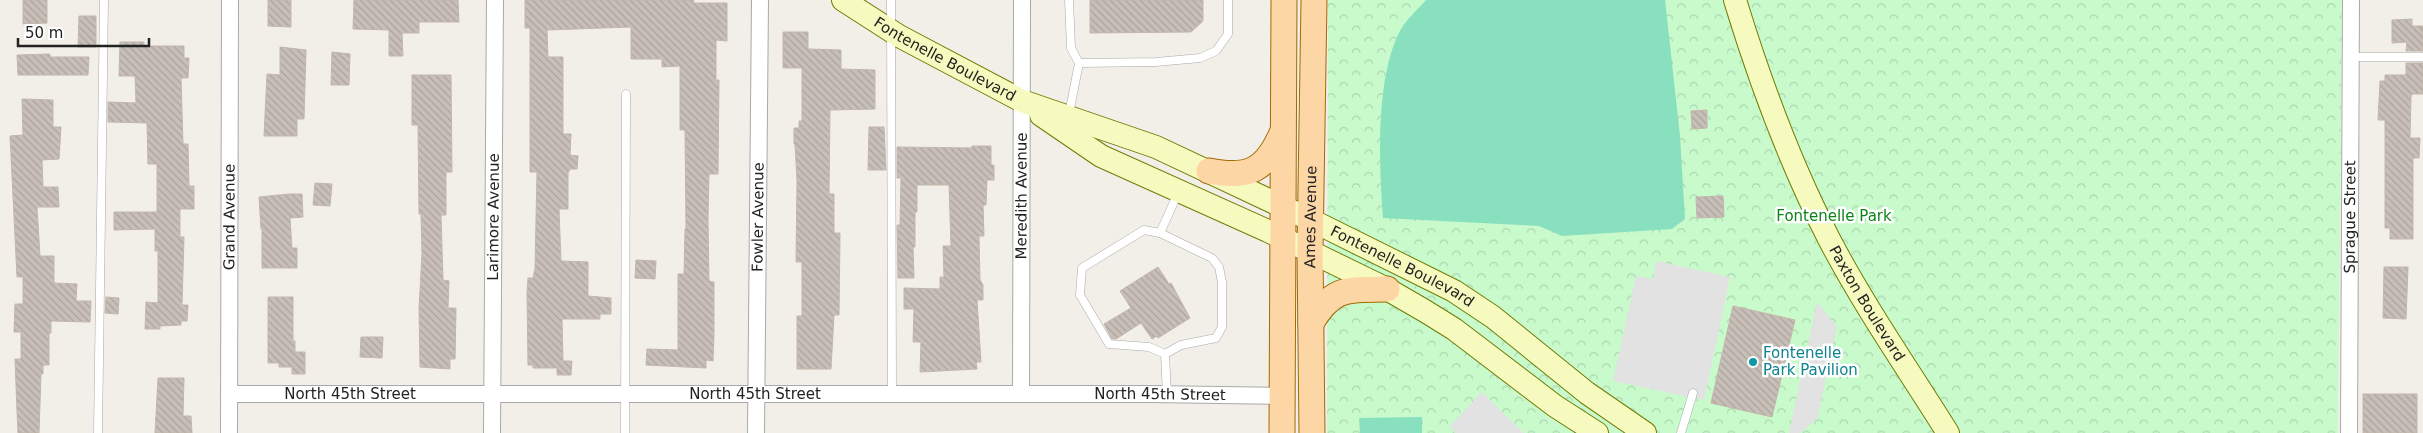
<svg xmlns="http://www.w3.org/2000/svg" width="2423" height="433" font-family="'DejaVu Sans',sans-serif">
<defs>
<pattern id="park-crowns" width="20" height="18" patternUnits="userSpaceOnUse" patternTransform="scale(1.25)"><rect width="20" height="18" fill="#c8facc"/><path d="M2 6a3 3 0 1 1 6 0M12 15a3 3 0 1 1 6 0" fill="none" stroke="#acd6af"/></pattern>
<pattern id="building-back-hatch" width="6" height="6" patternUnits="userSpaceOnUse" patternTransform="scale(1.25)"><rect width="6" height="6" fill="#c7bfb8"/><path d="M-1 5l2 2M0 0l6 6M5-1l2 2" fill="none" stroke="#aba49e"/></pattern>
</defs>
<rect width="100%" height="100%" fill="#f2efe9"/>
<!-- park -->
<polygon fill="url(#park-crowns)" points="1328,0 2342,0 2338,433 1327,433"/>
<!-- pitch -->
<g fill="#88e0be">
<path d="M1426,0H1665L1680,136L1685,219L1672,229L1562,236L1539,226L1383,218C1379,165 1375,76 1401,29C1407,19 1418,9 1426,0Z"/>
<polygon points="1422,417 1422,433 1360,433 1359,418"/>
</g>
<!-- parking -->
<g fill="#e2e2e2">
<polygon points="1656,261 1730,277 1704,400 1613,381 1636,276 1653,279"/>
<polygon points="1817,302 1837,327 1817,419 1800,433 1789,433"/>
<polygon points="1482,392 1502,412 1524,433 1455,433 1450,426"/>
</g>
<!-- building -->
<g fill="url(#building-back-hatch)" stroke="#c4b6ab">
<polygon points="23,0 47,0 47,23 23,24"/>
<polygon points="268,0 291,0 291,27 268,26"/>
<polygon points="354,0 458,0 459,22 419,22 419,33 402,33 403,56 389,56 389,30 353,29"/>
<polygon points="525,0 694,0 693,3 727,3 727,41 716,40 716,80 719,80 718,174 709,174 708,219 709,281 714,282 714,334 713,361 706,360 706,368 646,365 647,349 678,350 678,274 684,274 685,229 686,229 685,130 680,130 680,66 662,67 662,59 631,59 631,27 547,30 548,57 563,57 563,134 571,134 570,155 578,156 577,169 570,169 568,173 568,209 559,209 561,261 588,262 588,296 611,298 611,314 600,314 600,319 562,319 563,361 572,361 571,375 557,375 557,368 533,368 533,365 528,365 527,293 528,278 533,278 535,268 537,172 530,172 530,28 525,28"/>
<polygon points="1090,0 1203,0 1203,21 1191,32 1090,33"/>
<polygon points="79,16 96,16 96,47 78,47"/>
<polygon points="2412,19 2412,26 2423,26 2423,51 2406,51 2407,42 2392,43 2392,20"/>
<polygon points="783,32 808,32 808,49 841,50 841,69 875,70 875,109 830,110 829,194 834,194 834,233 840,233 839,315 834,315 831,369 797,369 797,316 802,316 802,262 796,262 797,181 795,144 794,144 794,128 799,128 799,121 802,121 802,68 783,68"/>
<polygon points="120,42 144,42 144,46 184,46 184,58 189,58 188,78 181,78 183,144 188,144 189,186 194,186 194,209 180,209 180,237 184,237 182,305 188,305 187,321 181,321 181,325 160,326 160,329 145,329 146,302 158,303 158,251 155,251 155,229 114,230 114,212 157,212 157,164 148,164 147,123 108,122 108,102 136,103 135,76 119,76"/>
<polygon points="280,47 306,50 304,119 297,119 297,136 264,136 267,74 280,75"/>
<polygon points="332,52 350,54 349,85 331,85"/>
<polygon points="50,54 50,57 89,57 88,75 18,75 17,55"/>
<polygon points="2406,63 2423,63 2423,94 2412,94 2411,97 2410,138 2420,138 2419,158 2413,158 2413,239 2390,239 2390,228 2385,228 2385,120 2378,120 2380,81 2385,81 2385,75 2406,75"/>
<polygon points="412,75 451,75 452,172 446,172 446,215 441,215 443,280 449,281 448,308 456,308 455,359 450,359 450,369 420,367 419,308 422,254 421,214 419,214 418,125 412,125"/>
<polygon points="22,99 53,100 53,127 61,127 59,159 42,160 43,187 58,187 59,207 37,207 40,256 54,256 54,283 77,284 76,301 91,301 90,322 51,321 51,333 49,333 49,365 43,365 43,374 41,374 39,433 18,433 17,412 15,359 21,359 21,332 14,332 15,304 23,304 23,277 17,277 10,136 23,135"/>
<polygon points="1707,110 1707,128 1692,129 1691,111"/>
<polygon points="869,127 884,127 886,170 868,170"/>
<polygon points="972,146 991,146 991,165 994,165 994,180 987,180 986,205 983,205 984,236 979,236 980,280 983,285 983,300 977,300 981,362 976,362 977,369 920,372 921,342 913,342 914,309 904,309 904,288 940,289 940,277 944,277 943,246 951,246 949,185 917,185 917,212 915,212 915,247 913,247 914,278 898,278 897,225 900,225 901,178 897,178 897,147 972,148"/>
<polygon points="315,183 332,184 330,206 313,205"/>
<polygon points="289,194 302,194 303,217 290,218 292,248 297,248 297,268 262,268 262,228 261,229 259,197"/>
<polygon points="1723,196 1724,217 1697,218 1696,197"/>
<polygon points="636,260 656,261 655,279 635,278"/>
<polygon points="1158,267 1169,284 1171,283 1190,318 1158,338 1157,336 1152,339 1141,323 1116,339 1112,339 1104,324 1131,308 1120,291"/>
<polygon points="2384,267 2408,267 2406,319 2383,318"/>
<polygon points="106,297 119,298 118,314 105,313"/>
<polygon points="268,297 293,297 293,341 295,341 295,352 305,352 305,374 292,374 292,367 279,367 279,363 268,363"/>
<polygon points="1733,306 1795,320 1772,417 1711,403"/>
<polygon points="361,337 383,337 382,358 360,357"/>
<polygon points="158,378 184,378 183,416 191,416 192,433 155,433"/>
<rect x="2363" y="394" width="54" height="39"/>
</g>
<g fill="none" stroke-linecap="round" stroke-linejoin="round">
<defs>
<g id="lane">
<polyline points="891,0 892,394"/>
<polyline points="1069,0 1071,48 1079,63"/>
<polyline points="2351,57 2423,57"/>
<polyline points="1069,114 1079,63 1156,62 1200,58 1216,51 1228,34 1228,0"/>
<polyline points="1160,233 1144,230 1082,268 1080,295 1109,344 1149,347 1165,354"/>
<polyline points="1167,394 1165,354 1181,345 1216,338 1222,327 1222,282 1219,267 1212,258 1160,233 1178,193"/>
<polyline points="98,433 104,0"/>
<polyline points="625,433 626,94"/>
<polyline points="1681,433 1693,393"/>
</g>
<g id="street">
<path id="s1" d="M229,394H1151L1282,396"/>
<path id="s2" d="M1021,394L1022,0"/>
<path id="s3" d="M229,433L230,0"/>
<path id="s4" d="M492,433L495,0"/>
<path id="s5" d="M756,433L760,0"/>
<path id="s6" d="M2349,433L2351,0"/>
</g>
<g id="secondary">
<path id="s7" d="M843,0L899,36L1022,101L1156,147L1311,220L1454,291L1493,317L1587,393L1645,433"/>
<path id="s8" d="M1735,0C1760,82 1790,163 1829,239C1864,306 1908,369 1948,433"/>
<polyline points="1041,115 1101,156 1268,231 1387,289 1425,311 1454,329 1555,406 1597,433"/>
</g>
<g id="primary">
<path d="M1209,171C1249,179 1266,170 1282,133"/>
<path d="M1311,323C1333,286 1347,290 1387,289"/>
<polyline points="1282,433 1284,0"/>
<path id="s9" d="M1312,433L1310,252L1314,0"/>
</g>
</defs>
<!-- lane casing -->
<use href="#lane" stroke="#a9a9a9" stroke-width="9"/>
<!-- street casing -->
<use href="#street" stroke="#a9a9a9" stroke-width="18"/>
<!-- secondary casing -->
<use href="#secondary" stroke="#707d05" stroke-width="24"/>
<!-- primary casing -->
<use href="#primary" stroke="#a06b00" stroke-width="27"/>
<!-- lane -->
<use href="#lane" stroke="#fff" stroke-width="8"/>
<!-- street -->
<use href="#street" stroke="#fff" stroke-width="16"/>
<!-- secondary -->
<use href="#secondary" stroke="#f7fabf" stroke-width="22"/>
<!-- primary -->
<use href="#primary" stroke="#fcd6a4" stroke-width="25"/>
</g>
<!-- markers -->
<circle fill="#0f9aa8" stroke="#fff" stroke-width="2" cx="1753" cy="362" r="5"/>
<g text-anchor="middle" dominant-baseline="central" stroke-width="5" stroke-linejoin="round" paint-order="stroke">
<!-- street labels -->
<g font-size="15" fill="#222" stroke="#fff">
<text stroke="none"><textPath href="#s7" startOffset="118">Fontenelle Boulevard</textPath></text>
<text stroke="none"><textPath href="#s2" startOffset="198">Meredith Avenue</textPath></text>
<text stroke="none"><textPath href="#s4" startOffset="216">Larimore Avenue</textPath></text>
<text stroke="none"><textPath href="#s5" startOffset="216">Fowler Avenue</textPath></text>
<text stroke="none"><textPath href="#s9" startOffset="216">Ames Avenue</textPath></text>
<text stroke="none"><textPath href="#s3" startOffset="216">Grand Avenue</textPath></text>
<text stroke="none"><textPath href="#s6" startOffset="216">Sprague Street</textPath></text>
<text stroke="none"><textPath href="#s7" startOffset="621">Fontenelle Boulevard</textPath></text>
<text stroke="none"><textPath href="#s8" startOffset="332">Paxton Boulevard</textPath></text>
<text stroke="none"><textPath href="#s1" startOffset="121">North 45th Street</textPath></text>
<text stroke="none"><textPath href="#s1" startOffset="526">North 45th Street</textPath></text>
<text stroke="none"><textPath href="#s1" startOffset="931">North 45th Street</textPath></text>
</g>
<!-- park labels -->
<g font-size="15" fill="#0c8416" stroke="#fff">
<text x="1834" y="216">Fontenelle Park</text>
</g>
<!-- culture labels -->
<g font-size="15" fill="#0d838f" stroke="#fff" text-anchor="start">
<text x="1763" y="353">Fontenelle<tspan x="1763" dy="17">Park Pavilion</tspan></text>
</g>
</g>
<!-- scale -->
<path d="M18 38v8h131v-8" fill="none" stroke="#222222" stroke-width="2.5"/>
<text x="25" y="38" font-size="15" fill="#222222" stroke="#ffffff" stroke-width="4" paint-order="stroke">50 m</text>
</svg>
